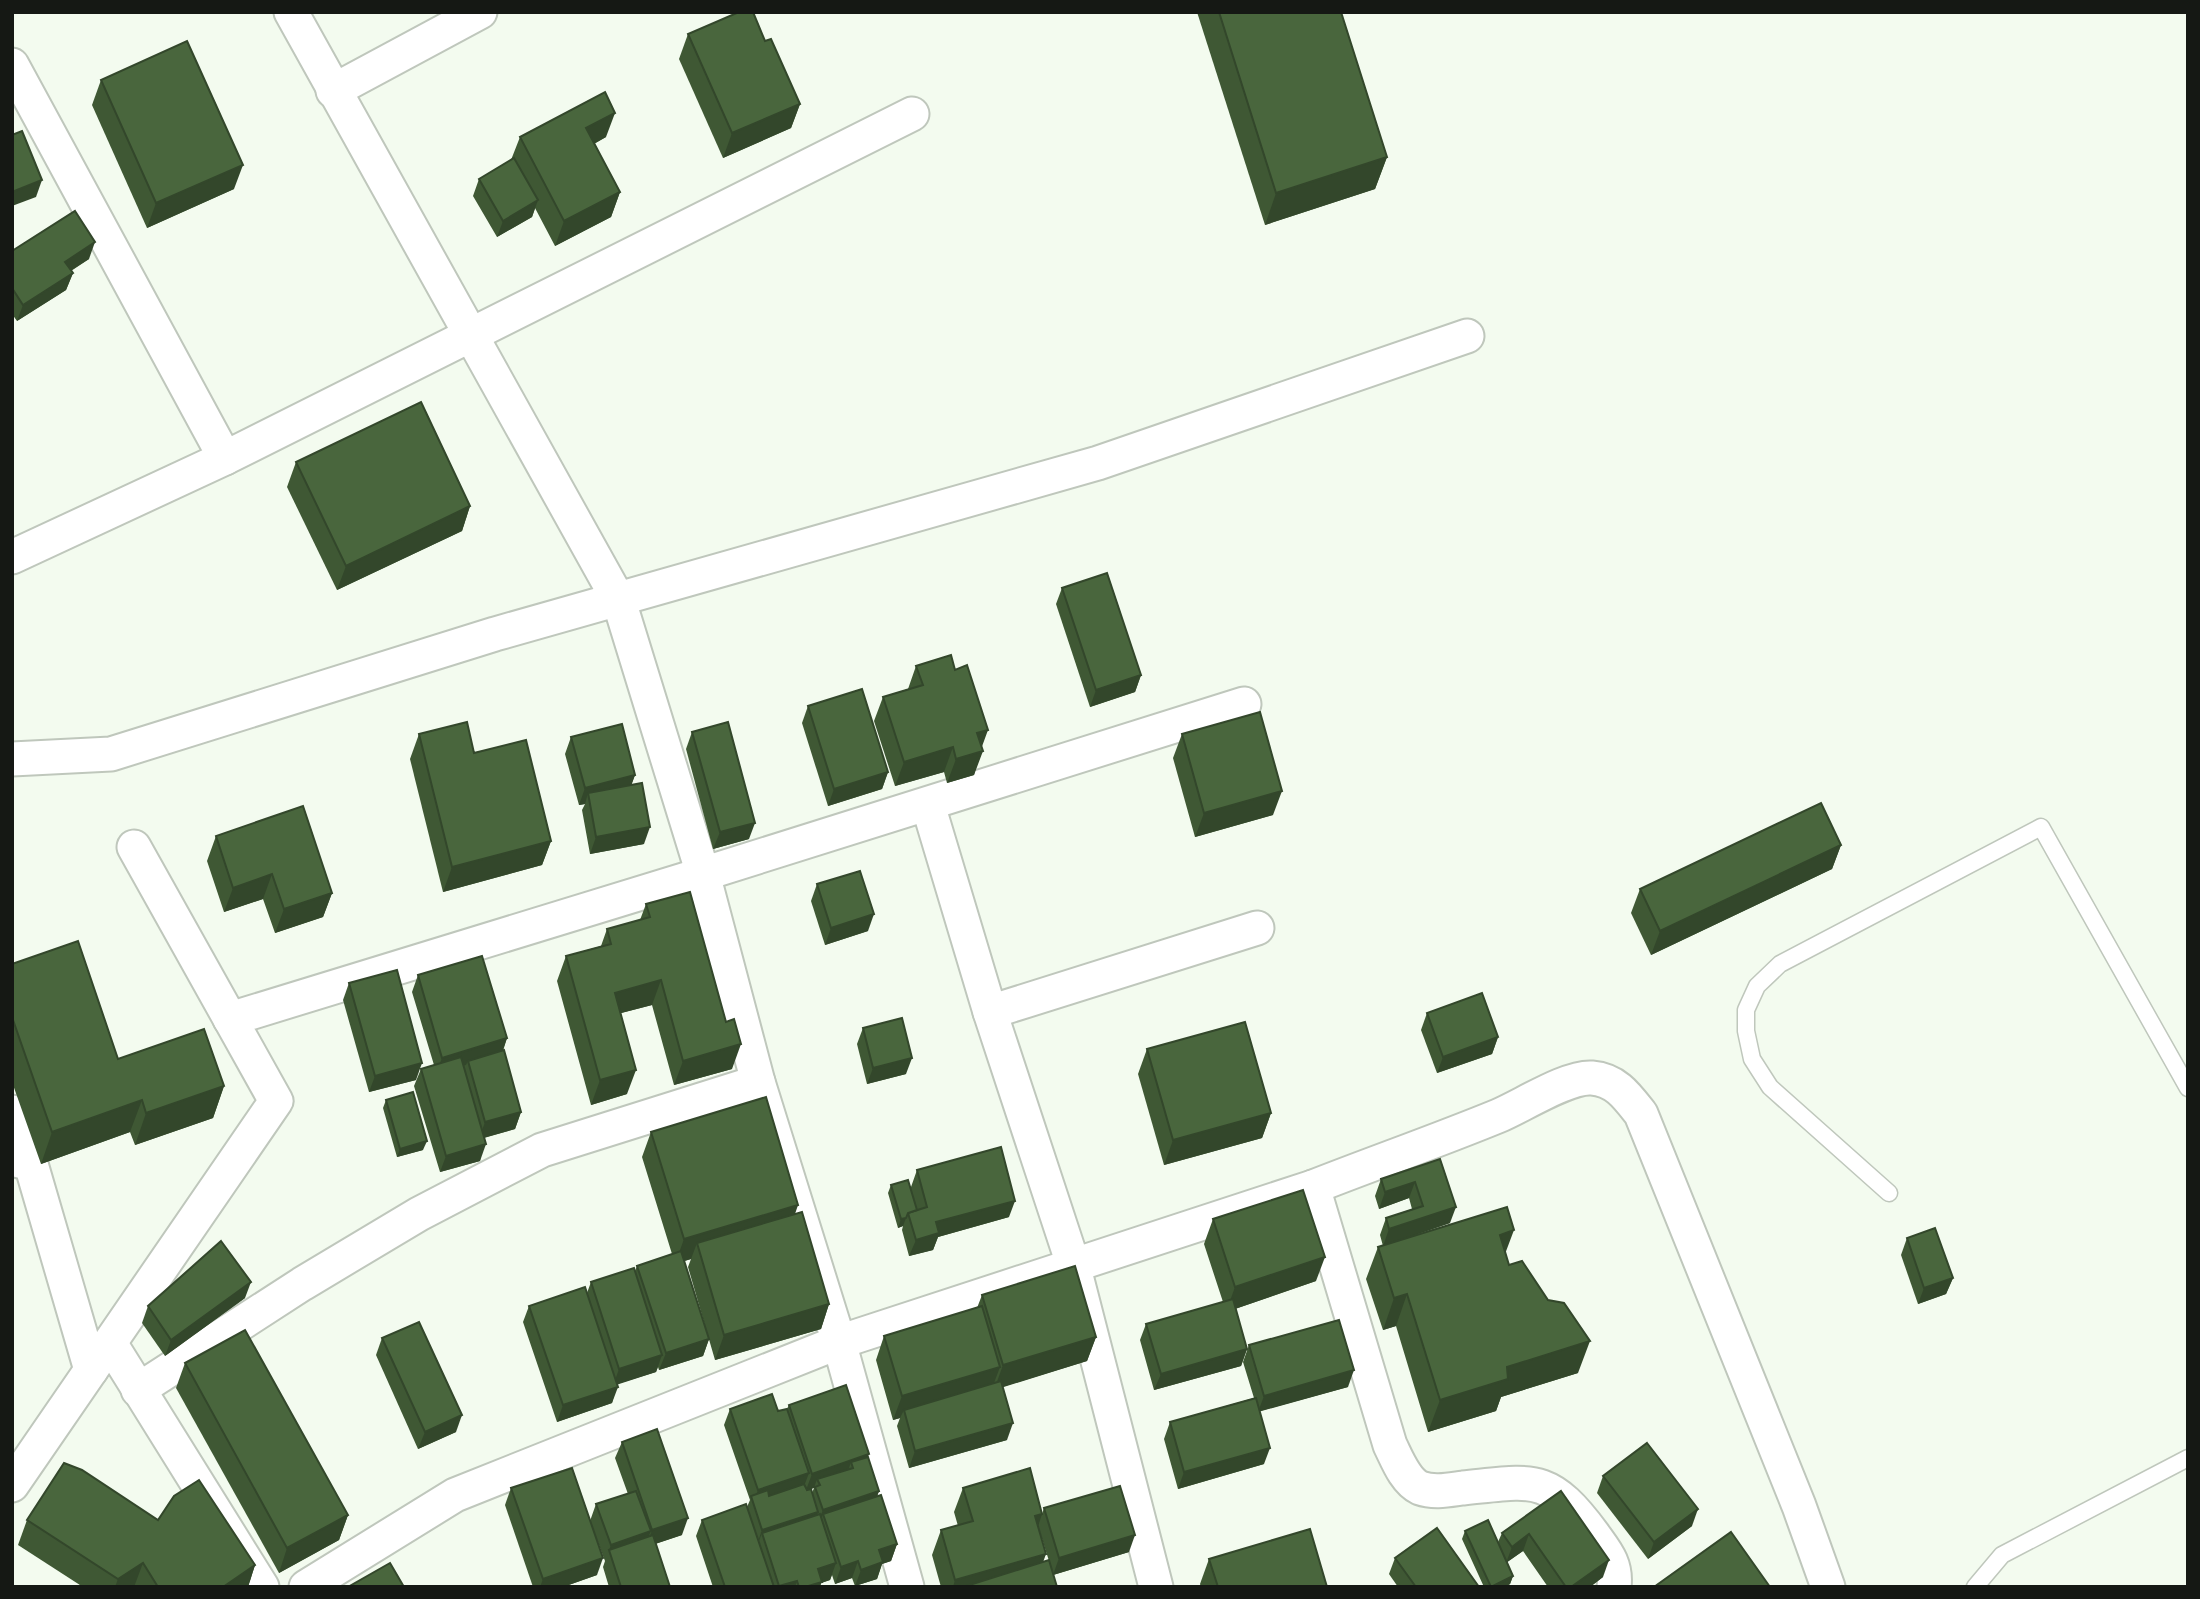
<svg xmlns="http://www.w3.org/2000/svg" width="2200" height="1599" font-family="Georgia,serif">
<rect width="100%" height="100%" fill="#f3fbef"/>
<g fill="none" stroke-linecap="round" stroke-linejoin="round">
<defs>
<g id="lane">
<polyline points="1889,1193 1770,1087 1752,1059 1746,1031 1746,1010 1757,986 1780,964 2041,827 2188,1088"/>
<polyline points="1975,1587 2002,1555 2188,1458"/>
</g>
<g id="street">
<polyline points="291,12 619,601 703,874 1244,704"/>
<polyline points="12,65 225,458"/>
<polyline points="333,91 480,12"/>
<polyline points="12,557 225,458 912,114"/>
<polyline points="12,759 111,754 495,634 1098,463 1467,336"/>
<polyline points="928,805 990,1012 1073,1264 1156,1587"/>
<polyline points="990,1012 1257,928"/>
<polyline points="230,1019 703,874 758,1082 839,1342 907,1587"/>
<polyline points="12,1112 31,1164"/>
<polyline points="12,1159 31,1164 91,1370"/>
<path d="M1313,1187C1374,1163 1437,1141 1498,1116C1522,1106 1568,1076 1592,1078C1616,1080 1627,1096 1641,1114L1799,1506L1828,1587"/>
<polyline points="110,1343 262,1587"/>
<polyline points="138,1390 302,1284 419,1214 542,1150 758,1082"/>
<polyline points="12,1485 276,1101 134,847"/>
<path d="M306,1587L455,1495L839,1342L1313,1187L1390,1445C1397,1459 1405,1481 1420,1488C1434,1493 1448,1490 1463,1488C1533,1481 1548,1473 1593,1534C1606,1552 1617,1564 1614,1587"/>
</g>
</defs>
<!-- lane casing -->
<use href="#lane" stroke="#bfc7bc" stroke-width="19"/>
<!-- street casing -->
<use href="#street" stroke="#bfc7bc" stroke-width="37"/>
<!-- lane -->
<use href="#lane" stroke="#fff" stroke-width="16"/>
<!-- street -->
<use href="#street" stroke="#fff" stroke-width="33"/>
</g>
<!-- wall -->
<g fill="#3f5834" fill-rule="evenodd">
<polygon points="1197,12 1341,12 1387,157 1375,189 1265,225"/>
<polygon points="688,34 765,41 800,104 791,128 723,158 679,59"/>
<polygon points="101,80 234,189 147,228 92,105"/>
<polygon points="520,137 606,137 594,144 620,192 611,217 555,246 535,208 532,217 497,237 473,196 479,179 511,160"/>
<polygon points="12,251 89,259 71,271 73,273 66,290 17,321 12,314"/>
<polygon points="296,462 470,506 462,531 337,590 287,487"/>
<polygon points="1062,588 1141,675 1135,692 1090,707 1056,604"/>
<polygon points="916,666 981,747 974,775 947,783 944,772 895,786 874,721 883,697 908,689"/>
<polygon points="808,706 888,772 882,789 828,806 802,723"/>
<polygon points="692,732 749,839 713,849 686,749"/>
<polygon points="419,734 474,753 551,841 542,865 443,892 410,759"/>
<polygon points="1182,734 1273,815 1195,837 1173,758"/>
<polygon points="571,737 635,775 631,785 644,844 590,854 582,810 585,804 579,805 565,754"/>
<polygon points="216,836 332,893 323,917 275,933 263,899 224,912 207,861"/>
<polygon points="1841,845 1832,869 1651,955 1631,913 1640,889"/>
<polygon points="817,884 868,931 825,945 811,901"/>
<polygon points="646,904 732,1069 674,1085 652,1005 621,1013 627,1094 591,1105 557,981 566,956 601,946 607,929 640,920"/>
<polygon points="12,964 118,1059 224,1086 213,1118 135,1145 130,1132 41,1164 12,1082"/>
<polygon points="418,975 507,1038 503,1051 521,1112 515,1129 484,1138 480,1161 440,1172 414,1086 421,1069 434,1065 412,992"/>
<polygon points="349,983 416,1080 369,1092 343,1000"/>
<polygon points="1427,1013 1498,1037 1492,1054 1437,1073 1421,1030"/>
<polygon points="863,1028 906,1074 867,1084 857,1044"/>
<polygon points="1147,1049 1271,1113 1262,1138 1164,1165 1138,1074"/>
<polygon points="386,1100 423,1150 397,1157 383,1108"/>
<polygon points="651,1132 795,1214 829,1304 821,1329 715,1360 688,1267 691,1259 684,1261 709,1339 703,1356 659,1370 658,1367 656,1372 617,1384 612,1403 557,1422 523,1322 529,1306 587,1293 591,1282 635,1271 637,1266 672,1254 642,1157"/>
<polygon points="1440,1159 1450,1223 1383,1246 1380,1235 1386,1218 1412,1209 1409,1198 1379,1209 1375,1196 1381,1179"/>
<polygon points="917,1170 1009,1217 938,1237 933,1250 909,1256 902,1230 903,1226 898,1228 888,1193 891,1185 911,1187"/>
<polygon points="1213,1219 1316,1281 1235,1309 1247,1349 1241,1366 1154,1390 1140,1340 1146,1324 1223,1302 1204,1244"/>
<polygon points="1907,1238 1953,1278 1946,1294 1918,1304 1901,1255"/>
<polygon points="1378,1247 1505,1254 1509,1265 1578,1373 1501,1397 1496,1411 1428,1432 1396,1326 1383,1330 1366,1279"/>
<polygon points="982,1295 1096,1337 1087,1361 1002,1387 1007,1440 909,1468 897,1426 900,1418 893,1420 876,1360 884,1336 977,1308"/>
<polygon points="245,1298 165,1356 142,1323 148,1306"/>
<polygon points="382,1338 456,1432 418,1449 376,1355"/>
<polygon points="1249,1345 1348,1387 1260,1411 1264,1464 1178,1489 1164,1439 1170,1422 1254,1398 1243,1362"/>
<polygon points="185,1363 348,1515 339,1540 279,1573 176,1388"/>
<path d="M789,1405L868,1457L879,1491L877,1496L897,1544L891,1561L882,1564L877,1579L855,1586L852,1578L835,1584L832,1575L830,1580L821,1583L820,1587H713L696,1536L702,1520L747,1507L750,1500L724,1425L730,1409L778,1411L787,1409ZM814,1488L812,1493L807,1490Z"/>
<polygon points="622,1442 682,1535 655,1544 670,1587 609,1587 603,1567 605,1561 590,1521 596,1504 628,1494 615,1458"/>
<polygon points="1603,1476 1692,1526 1648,1559 1597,1493"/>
<polygon points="511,1488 597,1575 563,1587 533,1587 505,1505"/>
<path d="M963,1488L1042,1514L1044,1508L1129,1552L1053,1575L1057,1587H941L932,1555L941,1530L958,1526L954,1512ZM1038,1526L1049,1561L1043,1562L1038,1527Z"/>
<polygon points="1561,1491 1603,1577 1590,1587 1548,1587 1523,1551 1507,1562 1513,1576 1510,1584 1505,1587 1484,1587 1462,1539 1465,1531 1498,1542 1502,1533"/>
<polygon points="27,1520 158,1520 255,1565 248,1587 83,1587 18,1545"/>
<polygon points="1395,1558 1479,1587 1398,1587 1389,1574"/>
<polygon points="1209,1559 1327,1587 1201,1587 1200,1584"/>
</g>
<!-- shaded-wall -->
<g fill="#33472b">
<polygon points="800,104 791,128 723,158 732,133"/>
<polygon points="615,113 606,137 577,153 586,128"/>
<polygon points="1387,157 1375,189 1265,225 1276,193"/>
<polygon points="243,165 234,189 147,228 156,203"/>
<polygon points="42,180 36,197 12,206 12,192"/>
<polygon points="620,192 611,217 555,246 564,221"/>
<polygon points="538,200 532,217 497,237 503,221"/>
<polygon points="95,242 89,259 59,278 65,262"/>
<polygon points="73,273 66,290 17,321 23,305"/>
<polygon points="470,506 462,531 337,590 346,566"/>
<polygon points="1141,675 1135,692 1090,707 1096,690"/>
<polygon points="988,730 980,752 983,751 974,775 947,783 956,759 977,733"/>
<polygon points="953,747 944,772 895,786 904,762"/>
<polygon points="888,772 882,789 828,806 834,789"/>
<polygon points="635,775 629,792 588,793 585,804 579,805 585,788"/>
<polygon points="1282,791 1273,815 1195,837 1204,813"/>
<polygon points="755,823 749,839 713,849 720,832"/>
<polygon points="650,827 644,844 590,854 596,837"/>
<polygon points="551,841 542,865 443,892 452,867"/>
<polygon points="1841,845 1832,869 1651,955 1660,931"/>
<polygon points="272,874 263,899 224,912 233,888"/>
<polygon points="332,893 323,917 275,933 284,909"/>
<polygon points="874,914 868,931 825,945 831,928"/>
<polygon points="661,980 652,1005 606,1017 615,993"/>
<polygon points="1498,1037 1492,1054 1437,1073 1443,1057"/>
<polygon points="507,1038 501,1055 468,1061 466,1065 436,1074 442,1058"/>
<polygon points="741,1044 732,1069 674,1085 683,1061"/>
<polygon points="912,1058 906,1074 867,1084 873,1068"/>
<polygon points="422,1063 416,1080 369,1092 375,1076"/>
<polygon points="636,1070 627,1094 591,1105 600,1080"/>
<polygon points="224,1086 213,1118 135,1145 146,1113"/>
<polygon points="142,1100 130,1132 41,1164 52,1132"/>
<polygon points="521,1112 515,1129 479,1139 485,1122"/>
<polygon points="1271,1113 1262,1138 1164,1165 1173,1140"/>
<polygon points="427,1141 423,1150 397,1157 400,1149"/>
<polygon points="486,1144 480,1161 440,1172 446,1156"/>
<polygon points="1415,1182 1409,1198 1379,1209 1385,1192"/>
<polygon points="1015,1201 1009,1217 938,1237 933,1250 909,1256 916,1240 936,1222"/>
<polygon points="798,1205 790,1229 697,1243 691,1259 675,1264 684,1239"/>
<polygon points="1456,1207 1450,1223 1383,1246 1389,1229"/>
<polygon points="906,1218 903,1226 898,1228 901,1219"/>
<polygon points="1514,1230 1502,1262 1500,1235"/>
<polygon points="1325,1257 1316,1281 1226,1312 1235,1287"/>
<polygon points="1953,1278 1946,1294 1918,1304 1924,1288"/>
<polygon points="251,1282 245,1298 165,1356 171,1340"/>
<polygon points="1407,1294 1396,1326 1383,1330 1394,1298"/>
<polygon points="829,1304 821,1329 715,1360 724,1335"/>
<polygon points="1096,1337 1087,1361 994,1390 1003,1365"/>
<polygon points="709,1339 703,1356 659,1370 666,1353"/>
<polygon points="1590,1341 1578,1373 1501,1397 1496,1411 1428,1432 1440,1400 1507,1367"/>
<polygon points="1247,1349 1241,1366 1154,1390 1161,1374"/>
<polygon points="662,1355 656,1372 613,1386 619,1369"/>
<polygon points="1000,1367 991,1391 904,1410 900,1418 893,1420 902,1396"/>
<polygon points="1354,1370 1348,1387 1258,1412 1264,1396"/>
<polygon points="618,1387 612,1403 557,1422 563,1405"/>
<polygon points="462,1415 456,1432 418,1449 425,1432"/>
<polygon points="1013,1423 1007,1440 909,1468 915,1451"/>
<polygon points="1270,1448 1264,1464 1178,1489 1184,1472"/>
<polygon points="869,1454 863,1471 853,1468 851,1462 846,1477 817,1479 814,1488 806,1490 812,1474"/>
<polygon points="809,1473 803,1489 753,1503 758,1490"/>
<polygon points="879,1491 873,1508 823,1514 819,1526 816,1526 823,1510"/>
<polygon points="1698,1509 1692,1526 1648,1559 1654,1542"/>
<polygon points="818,1512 812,1528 762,1533 757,1546 756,1547 762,1530"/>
<polygon points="1042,1514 1034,1539 1035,1516"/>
<polygon points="348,1515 339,1540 279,1573 287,1548"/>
<polygon points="688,1518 682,1535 646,1547 652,1530"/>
<polygon points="651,1531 644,1547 609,1550 611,1545"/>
<polygon points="1529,1534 1523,1551 1506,1563 1512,1547"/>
<polygon points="1135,1535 1129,1552 1053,1575 1059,1558"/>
<polygon points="897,1544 891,1561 882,1564 877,1579 855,1586 861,1570 879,1550"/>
<polygon points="1046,1554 1037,1579 1009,1587 953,1587 955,1580"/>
<polygon points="603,1558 597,1575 563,1587 540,1587 543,1579"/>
<polygon points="1609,1560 1603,1577 1590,1587 1571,1587"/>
<polygon points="858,1561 852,1578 835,1584 841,1567"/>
<polygon points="143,1563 134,1587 115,1587 118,1579"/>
<polygon points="836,1563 830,1580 821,1583 820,1587 805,1587 818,1569"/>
<polygon points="255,1565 248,1587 223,1587"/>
<polygon points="1513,1576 1510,1584 1505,1587 1491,1587"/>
<polygon points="797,1581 795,1587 779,1587 779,1586"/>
</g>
<!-- building -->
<g fill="#49663d" stroke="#33472b" stroke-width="2">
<polygon points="739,12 753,12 765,41 771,39 800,104 732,133 688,34"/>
<polygon points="1219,12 1341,12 1387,157 1276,193"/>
<polygon points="187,41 243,165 156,203 101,80"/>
<polygon points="605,92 615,113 586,128 620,192 564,221 520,137"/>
<polygon points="22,131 42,180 12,192 12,135"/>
<polygon points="514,158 538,200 503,221 479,179"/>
<polygon points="75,211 95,242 65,262 73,273 23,305 12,288 12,251"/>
<polygon points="421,402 470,506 346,566 296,462"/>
<polygon points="1107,573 1141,675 1096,690 1062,588"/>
<polygon points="951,655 955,670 967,665 988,730 977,733 983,751 956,759 953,747 904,762 883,697 923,685 916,666"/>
<polygon points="862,689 888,772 834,789 808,706"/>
<polygon points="1260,712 1282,791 1204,813 1182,734"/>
<polygon points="467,722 474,753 526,740 551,841 452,867 419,734"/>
<polygon points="728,722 755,823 720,832 692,732"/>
<polygon points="622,724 635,775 585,788 571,737"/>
<polygon points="642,783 650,827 596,837 588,793"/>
<polygon points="1821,803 1841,845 1660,931 1640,889"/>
<polygon points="303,806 332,893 284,909 272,874 233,888 216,836"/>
<polygon points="860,871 874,914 831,928 817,884"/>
<polygon points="690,892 726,1022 734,1019 741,1044 683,1061 661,980 615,993 636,1070 600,1080 566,956 611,944 607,929 650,917 646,904"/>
<polygon points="78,941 118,1059 204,1029 224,1086 146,1113 142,1100 52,1132 12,1017 12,964"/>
<polygon points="482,956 507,1038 442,1058 418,975"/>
<polygon points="397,970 422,1063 375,1076 349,983"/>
<polygon points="1482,993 1498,1037 1443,1057 1427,1013"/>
<polygon points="902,1018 912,1058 873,1068 863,1028"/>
<polygon points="1245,1022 1271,1113 1173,1140 1147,1049"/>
<polygon points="504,1050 521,1112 485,1122 468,1061"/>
<polygon points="461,1057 486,1144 446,1156 421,1069"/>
<polygon points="413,1092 427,1141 400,1149 386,1100"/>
<polygon points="766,1097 798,1205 684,1239 651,1132"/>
<polygon points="1001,1147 1015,1201 936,1222 939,1233 916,1240 908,1213 927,1207 917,1170"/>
<polygon points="1440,1159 1456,1207 1389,1229 1386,1218 1423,1206 1415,1182 1385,1192 1381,1179"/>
<polygon points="908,1180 917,1210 908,1213 906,1218 901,1219 891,1185"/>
<polygon points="1303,1190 1325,1257 1235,1287 1213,1219"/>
<polygon points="1507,1207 1514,1230 1500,1235 1509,1265 1522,1261 1548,1300 1564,1303 1590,1341 1507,1367 1508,1379 1440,1400 1407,1294 1394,1298 1378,1247"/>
<polygon points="802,1212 829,1304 724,1335 697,1243"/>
<polygon points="1935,1228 1953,1278 1924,1288 1907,1238"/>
<polygon points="221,1241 251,1282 171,1340 148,1306"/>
<polygon points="681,1251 709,1339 666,1353 637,1266"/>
<polygon points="1075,1266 1096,1337 1003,1365 982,1295"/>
<polygon points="634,1268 662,1355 619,1369 591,1282"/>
<polygon points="585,1287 618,1387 563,1405 529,1306"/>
<polygon points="1233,1299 1247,1349 1161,1374 1146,1324"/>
<polygon points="982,1306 1000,1367 902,1396 884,1336"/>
<polygon points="1339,1320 1354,1370 1264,1396 1249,1345"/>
<polygon points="419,1322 462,1415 425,1432 382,1338"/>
<polygon points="245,1330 348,1515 287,1548 185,1363"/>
<polygon points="1001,1381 1013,1423 915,1451 904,1410"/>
<polygon points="846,1385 869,1454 812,1474 789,1405"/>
<polygon points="772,1394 778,1411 787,1409 809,1473 758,1490 730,1409"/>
<polygon points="1256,1398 1270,1448 1184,1472 1170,1422"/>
<polygon points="657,1429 688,1518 652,1530 622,1442"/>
<polygon points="1647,1443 1698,1509 1654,1542 1603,1476"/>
<polygon points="868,1457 879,1491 823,1510 815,1487 820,1485 817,1479 853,1468 851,1462"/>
<polygon points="64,1463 82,1470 158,1520 174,1496 199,1480 255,1565 223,1587 158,1587 143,1563 118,1579 27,1520"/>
<polygon points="572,1468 603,1558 543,1579 511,1488"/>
<polygon points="1030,1468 1042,1514 1035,1516 1046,1554 955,1580 941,1530 973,1521 963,1488"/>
<polygon points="804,1484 807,1490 811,1489 818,1512 762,1530 751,1496 768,1490 769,1496"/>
<polygon points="1120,1486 1135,1535 1059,1558 1044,1508"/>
<polygon points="636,1491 651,1531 611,1545 596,1504"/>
<polygon points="1561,1491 1609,1560 1571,1587 1566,1587 1529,1534 1512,1547 1502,1533"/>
<polygon points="881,1495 897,1544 879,1550 883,1562 861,1570 858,1561 841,1567 823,1514"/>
<polygon points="746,1504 774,1587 725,1587 702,1520"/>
<polygon points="820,1514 836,1563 818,1569 822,1582 805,1587 799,1587 797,1581 779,1586 762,1533"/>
<polygon points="1488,1520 1513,1576 1491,1587 1465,1531"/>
<polygon points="1437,1528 1479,1587 1416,1587 1395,1558"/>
<polygon points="1310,1529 1327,1587 1218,1587 1209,1559"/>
<polygon points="1731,1532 1770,1587 1654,1587"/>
<polygon points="653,1535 670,1587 621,1587 609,1550"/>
<polygon points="1049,1560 1057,1587 963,1587"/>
<polygon points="390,1563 404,1587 348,1587"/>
</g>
<!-- border -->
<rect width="2200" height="1599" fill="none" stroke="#151814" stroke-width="28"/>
</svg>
